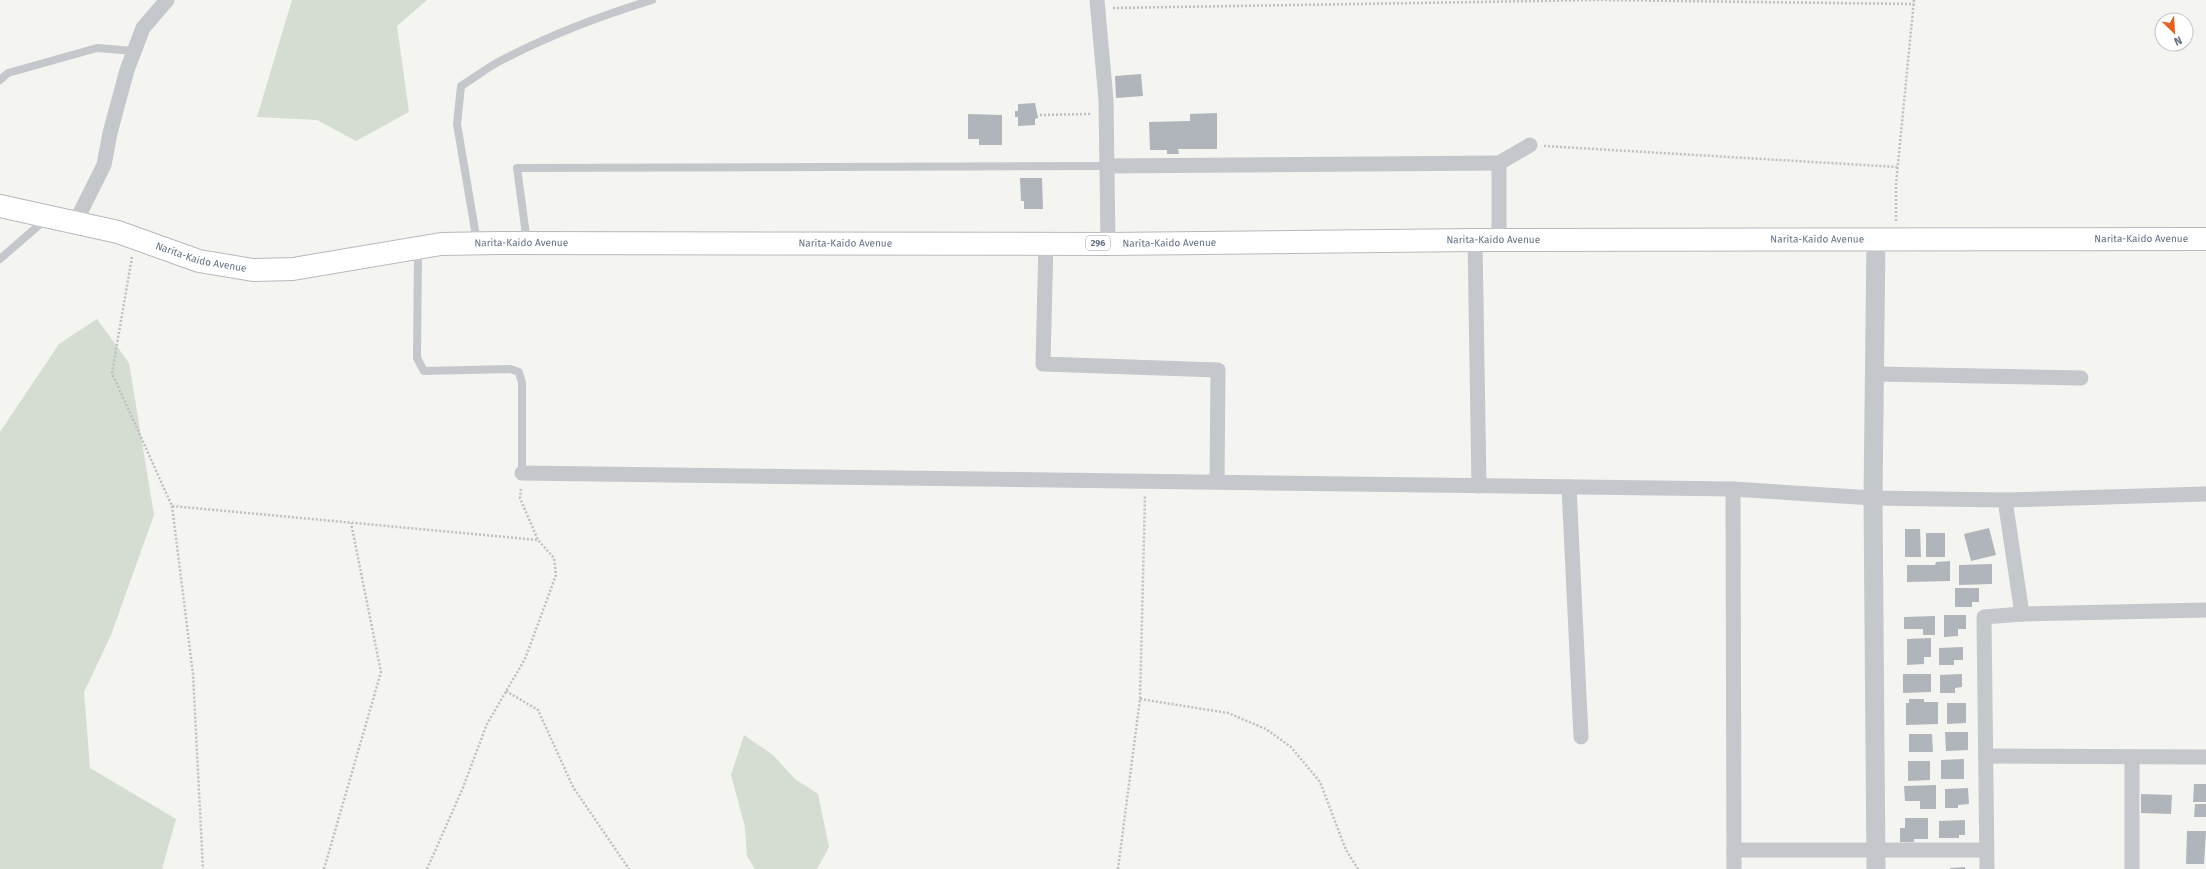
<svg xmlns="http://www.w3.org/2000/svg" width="2206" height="869" font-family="'Fira Sans',sans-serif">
<rect width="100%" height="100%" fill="#f4f5f0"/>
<!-- green -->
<g fill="#d5dcd1">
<polygon points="292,0 427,0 397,26 409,112 356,141 317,120 257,117"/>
<polygon points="97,319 129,363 154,515 111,635 84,692 90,768 176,819 162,869 0,869 0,432 59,344"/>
<polygon points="744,735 773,755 795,779 818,794 829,847 817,869 755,869 747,856 745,827 731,775"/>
</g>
<!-- building -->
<g fill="#afb5bb">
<polygon points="1141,74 1143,96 1116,98 1115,76"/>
<polygon points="1035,103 1038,118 1035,119 1035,125 1018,126 1018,117 1015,117 1015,111 1018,111 1018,104"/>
<polygon points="1217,113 1217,149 1178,149 1179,154 1167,154 1167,150 1150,150 1149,122 1190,121 1190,114"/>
<polygon points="968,114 1002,115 1002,145 979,145 979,139 968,139"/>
<polygon points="1020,178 1042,178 1043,209 1024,209 1024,201 1021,201"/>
<polygon points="1989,528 1996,555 1971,561 1964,534"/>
<polygon points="1905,529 1920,529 1921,557 1905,557"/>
<rect x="1926" y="533" width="19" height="24"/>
<polygon points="1950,561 1950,581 1907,582 1907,565 1935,565 1936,562"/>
<polygon points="1992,564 1992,584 1959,585 1959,565"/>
<polygon points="1955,588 1979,588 1979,602 1972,602 1972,607 1955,607"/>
<polygon points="1944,615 1966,615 1966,629 1958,629 1958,636 1944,637"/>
<polygon points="1935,616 1935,635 1923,635 1923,629 1904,629 1904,617"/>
<polygon points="1931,638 1931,657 1924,657 1924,664 1907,665 1907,639"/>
<polygon points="1963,647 1963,660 1954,660 1954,665 1939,665 1939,648"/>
<polygon points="1903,674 1931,674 1931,692 1903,693"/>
<polygon points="1962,674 1962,687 1955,688 1955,693 1940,693 1940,675"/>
<polygon points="1909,699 1924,699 1924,702 1938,702 1938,724 1906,725 1906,703 1909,703"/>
<polygon points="1947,703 1966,703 1966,723 1947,724"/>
<polygon points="1945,732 1968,732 1968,750 1946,751"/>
<polygon points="1909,734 1932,734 1933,752 1909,752"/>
<polygon points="1964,759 1964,779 1941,779 1941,760"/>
<polygon points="1908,761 1930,761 1930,780 1908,781"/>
<polygon points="2194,784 2206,784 2206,802 2193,802"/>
<polygon points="1936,785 1936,809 1920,809 1920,801 1905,801 1904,786"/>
<polygon points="1968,788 1969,804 1958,805 1958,808 1945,808 1945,789"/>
<polygon points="2141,794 2172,795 2171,814 2141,813"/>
<polygon points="2195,804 2206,804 2206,817 2194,817"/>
<polygon points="1905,818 1928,818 1928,839 1914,839 1914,842 1900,842 1900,828 1905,828"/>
<polygon points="1965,820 1965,835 1959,835 1959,838 1939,838 1939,821"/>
<polygon points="2187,831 2206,831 2204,864 2186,864"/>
<polygon points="1965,867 1965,869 1950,869 1950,868"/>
</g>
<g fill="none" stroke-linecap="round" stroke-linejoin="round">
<defs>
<g id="trunk">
<path id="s1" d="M0,206L118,232L199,261L253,270L293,269L441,244L498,243L1108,244L1475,240L2206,239"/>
</g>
</defs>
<!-- trunk casing -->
<use href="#trunk" stroke="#b6b9bc" stroke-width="24"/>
<!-- path -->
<g stroke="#bebfc1" stroke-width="2.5" stroke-dasharray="2 2" stroke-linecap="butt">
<polyline points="1113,8 1598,0 1914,4"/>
<polyline points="1040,115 1090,114"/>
<polyline points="1544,146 1897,167"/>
<polyline points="1896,221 1896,184 1914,0"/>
<polyline points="132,257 112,373 172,506 538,540"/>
<polyline points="172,506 193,674 203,869"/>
<polyline points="506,691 538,710 573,787 629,869"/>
<polyline points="1140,699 1228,713 1266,729 1291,747 1320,782 1346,850 1358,869"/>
<polyline points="324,869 381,672 351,523"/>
<polyline points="427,869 462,790 487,724 525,659 556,575 554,558 538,540 520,498 521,489"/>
<polyline points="1118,869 1140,699 1145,496"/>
</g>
<!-- service -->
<g stroke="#c4c7cb" stroke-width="8">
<polyline points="0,80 8,73 97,48 134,51"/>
<path d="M477,242L457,124L461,86C474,78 488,67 502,60C550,35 600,16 652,0"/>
<polyline points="527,242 517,168 1106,166"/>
<polyline points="418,249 417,358 424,371 510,369 519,372 522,383 522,473"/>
<polyline points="0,259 46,219"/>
</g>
<!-- minor -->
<g stroke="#c4c7cb" stroke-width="15">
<polyline points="1097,0 1106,100 1108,244"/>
<polyline points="1106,166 1499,163"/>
<polyline points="75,223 104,165 110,133 127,70 143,28 167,0"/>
<polyline points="1475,240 1479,486"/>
<polyline points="1499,240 1499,163 1530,145"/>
<polyline points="1046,242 1043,364 1218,370 1217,482"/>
<polyline points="1875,374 2081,378"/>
<polyline points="522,473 1733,489 1873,498 2005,500 2022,614 1984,617 1987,869"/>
<polyline points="1569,487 1581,737"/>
<polyline points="1733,489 1734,869"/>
<polyline points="2005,500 2206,494"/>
<polyline points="2022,614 2206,610"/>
<polyline points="1986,756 2206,757"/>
<polyline points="2132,757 2132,869"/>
<polyline points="1734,850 1986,850"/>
</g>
<!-- tertiary -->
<polyline stroke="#c4c7cb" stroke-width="19" points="1876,239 1873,498 1876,869"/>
<!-- trunk -->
<use href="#trunk" stroke="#fff" stroke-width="22"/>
</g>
<g text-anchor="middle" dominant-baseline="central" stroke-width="4" stroke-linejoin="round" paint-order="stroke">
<!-- shield labels -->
<rect fill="#fff" stroke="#919ca8" stroke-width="1" x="1086" y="236" width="24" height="14" rx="3"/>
<g font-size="9" font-weight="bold" fill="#627183">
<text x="1098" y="243">296</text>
</g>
<!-- street labels -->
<g font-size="10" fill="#627183" stroke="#fff">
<text stroke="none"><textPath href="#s1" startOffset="2152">Narita-Kaido Avenue</textPath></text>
<text stroke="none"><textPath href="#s1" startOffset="1504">Narita-Kaido Avenue</textPath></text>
<text stroke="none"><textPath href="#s1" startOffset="1828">Narita-Kaido Avenue</textPath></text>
<text stroke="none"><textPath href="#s1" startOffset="856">Narita-Kaido Avenue</textPath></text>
<text stroke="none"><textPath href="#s1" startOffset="1180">Narita-Kaido Avenue</textPath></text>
<text stroke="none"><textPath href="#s1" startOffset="532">Narita-Kaido Avenue</textPath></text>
<text stroke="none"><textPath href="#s1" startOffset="208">Narita-Kaido Avenue</textPath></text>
</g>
</g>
<!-- north arrow -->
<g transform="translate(2174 32) rotate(155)"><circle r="19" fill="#ffffff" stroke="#c0c6cd"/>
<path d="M0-3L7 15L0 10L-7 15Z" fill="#e95f1d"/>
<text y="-6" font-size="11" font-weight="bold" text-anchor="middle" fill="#627183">N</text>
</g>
</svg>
